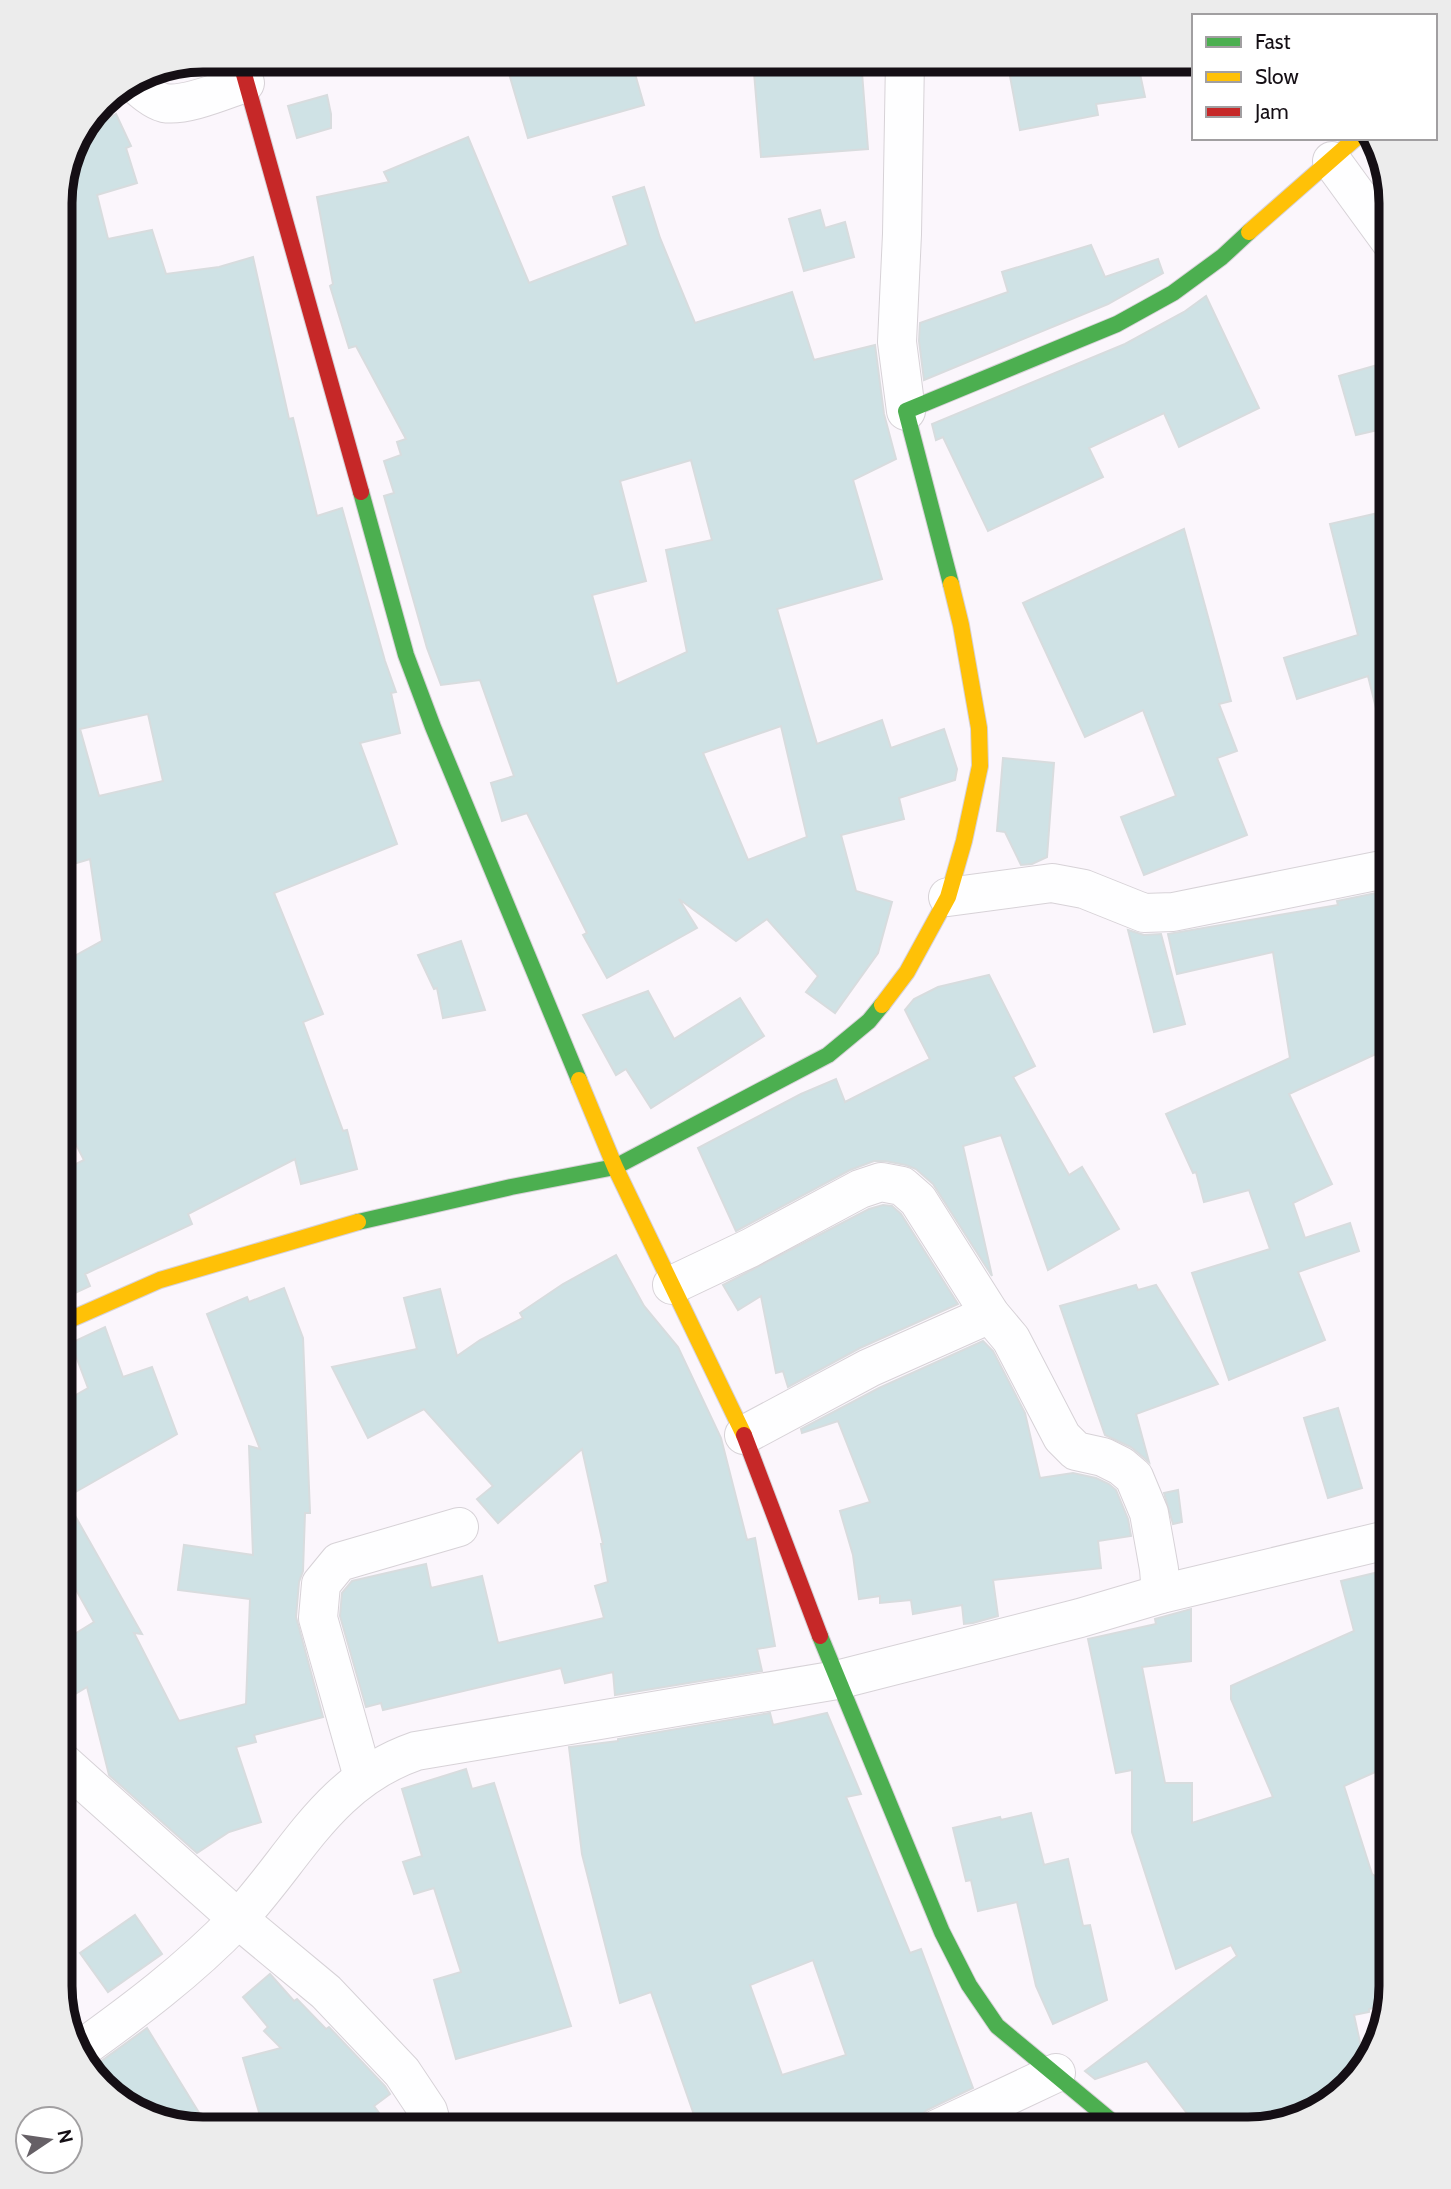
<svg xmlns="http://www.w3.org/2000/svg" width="1451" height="2189" font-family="Cabin,sans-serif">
<rect width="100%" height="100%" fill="#fbf6fc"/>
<!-- building -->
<g fill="#cfe2e5" stroke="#d8dcde" stroke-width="2" fill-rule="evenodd">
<polygon points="505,60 631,60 644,105 528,138"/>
<polygon points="753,60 861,60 868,149 761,157"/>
<polygon points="1007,60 1137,60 1145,97 1096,104 1098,115 1020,130"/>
<polygon points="327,95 331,114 331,128 297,138 288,106"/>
<path d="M102,101L109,118L116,114L131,146L126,148L137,183L97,195L108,239L152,230L166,274L219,267L253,257L289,419L293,418L317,516L342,508L385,661L396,692L391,693L400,733L360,743L397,844L274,893L323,1014L303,1022L343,1131L347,1130L357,1169L301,1184L295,1159L188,1214L192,1224L85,1274L90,1286L60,1300V1172L84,1160L60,1114V964L102,941L90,859L70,865L60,828V510L73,508L60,466V194L71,147ZM148,714L163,781L99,796L80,729Z"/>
<path d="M468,137L529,283L628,245L613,197L644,187L660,238L695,323L792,292L814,360L875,345L884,414L896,459L853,480L882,579L777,609L817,744L882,720L891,748L944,729L957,769L955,780L899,798L904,819L841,835L856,891L892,902L878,953L835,1013L806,992L818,976L767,919L736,941L679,899L697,928L607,978L583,935L587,933L527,813L502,821L491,783L514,776L480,680L441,685L427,648L384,496L394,493L384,461L401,455L397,442L406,439L356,346L349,348L330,286L333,284L317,197L389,182L384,172ZM691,460L712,540L666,550L687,652L617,684L592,595L646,581L620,481ZM781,726L807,837L748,860L703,753Z"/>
<polygon points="820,210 825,228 845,222 854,257 804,271 789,219"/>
<polygon points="1091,245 1105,277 1158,259 1163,273 1108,304 924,380 919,341 920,323 1008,292 1002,272"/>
<polygon points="1206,296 1259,408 1179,447 1164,413 1089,448 1103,477 988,531 943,437 936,440 932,424 1125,344 1184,312"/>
<polygon points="1391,361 1391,427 1356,435 1339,376"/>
<polygon points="1391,510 1391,718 1379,720 1368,676 1297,699 1284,658 1358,635 1330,524"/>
<polygon points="1184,529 1231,701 1219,704 1237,751 1217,758 1247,835 1144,875 1121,817 1176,796 1143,710 1085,737 1023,603"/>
<polygon points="1003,758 1054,763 1047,857 1032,864 1021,865 1005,832 997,831"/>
<polygon points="1391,890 1391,1047 1289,1094 1332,1184 1293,1203 1305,1238 1350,1223 1359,1251 1298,1272 1325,1340 1229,1380 1192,1273 1270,1249 1249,1190 1204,1202 1196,1172 1193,1173 1166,1114 1290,1058 1273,952 1177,974 1168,934 1338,905 1337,901"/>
<polygon points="1128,930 1144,935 1161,934 1185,1024 1154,1032"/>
<polygon points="461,941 485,1010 443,1018 437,988 434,989 418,955"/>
<polygon points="989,975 1035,1066 1013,1077 1069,1175 1082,1167 1119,1229 1048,1270 1001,1135 963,1146 992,1276 933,1184 916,1169 906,1165 885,1161 874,1161 850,1170 736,1231 698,1148 801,1094 836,1079 845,1102 930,1059 905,1010 914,999 938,987"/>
<polygon points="648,991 674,1039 740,998 764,1036 651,1108 626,1069 616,1075 583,1015"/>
<polygon points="883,1205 892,1206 901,1214 958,1304 860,1348 788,1387 783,1371 776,1373 761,1296 738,1310 723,1285 869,1209"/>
<polygon points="616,1255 644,1306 678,1347 721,1438 747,1540 755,1538 775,1646 757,1649 762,1671 615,1695 613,1672 565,1683 561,1668 383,1710 381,1703 366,1707 340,1616 342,1593 352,1581 426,1564 431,1588 482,1576 498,1643 604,1618 595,1586 608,1582 601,1544 603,1544 582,1449 498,1523 477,1499 493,1486 424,1409 368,1438 332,1367 417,1349 404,1298 440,1289 457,1356 480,1340 523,1318 520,1313 563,1284"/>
<polygon points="1136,1285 1138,1290 1156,1285 1218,1384 1136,1414 1149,1462 1131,1447 1105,1435 1060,1306"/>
<polygon points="284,1288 303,1338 310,1513 305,1513 303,1571 299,1582 296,1617 323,1717 254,1735 256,1742 236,1747 261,1822 229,1832 197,1853 109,1775 87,1687 72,1696 60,1676 60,1643 94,1622 60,1561 60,1404 88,1388 71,1343 105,1327 123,1377 152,1367 177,1434 65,1498 142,1634 134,1633 179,1721 246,1704 250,1599 178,1590 184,1545 253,1555 249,1446 260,1449 207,1314 247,1297 249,1302"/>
<polygon points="983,1341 993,1351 1025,1413 1040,1478 1073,1473 1096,1478 1109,1484 1116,1490 1128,1519 1131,1536 1098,1541 1101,1568 993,1580 998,1616 973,1623 964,1624 962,1605 913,1614 911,1600 880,1603 880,1596 859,1599 853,1555 840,1511 870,1502 838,1421 802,1433 801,1429 879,1388"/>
<polygon points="1338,1408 1362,1488 1328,1498 1304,1418"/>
<polygon points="1178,1490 1182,1522 1173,1524 1164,1493"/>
<polygon points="1391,1569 1391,1765 1344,1786 1372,1874 1375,1876 1391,1872 1391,1987 1386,2006 1369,2009 1369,2012 1354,2015 1365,2065 1320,2111 1249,2129 1199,2129 1147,2061 1095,2079 1085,2071 1237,1956 1231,1945 1176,1969 1132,1832 1132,1770 1116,1773 1088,1639 1156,1624 1155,1619 1191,1609 1191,1661 1142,1667 1165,1783 1192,1783 1192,1823 1273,1797 1231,1699 1231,1686 1354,1631 1341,1581"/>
<path d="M770,1713L773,1725L827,1713L861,1794L846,1797L910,1953L921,1949L973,2088L927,2110L919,2117L916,2129H699L651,1992L620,2003L582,1854L569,1747L618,1741V1739ZM813,1960L846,2055L782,2075L750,1985Z"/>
<polygon points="466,1769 472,1789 494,1783 571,2026 456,2059 434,1980 461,1972 434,1888 414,1894 403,1862 422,1856 402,1789"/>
<polygon points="1031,1813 1044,1865 1068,1859 1083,1926 1090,1925 1107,2000 1053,2024 1036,1986 1017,1902 978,1911 971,1880 966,1881 953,1828 1000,1817 1001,1820"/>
<polygon points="135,1915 162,1954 108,1992 80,1953"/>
<polygon points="270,1974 294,2001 297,1999 326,2029 329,2027 385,2086 390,2094 374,2106 391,2129 264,2129 243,2058 281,2048 264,2031 268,2027 243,1997"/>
<polygon points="147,2028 209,2129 194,2129 131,2110 102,2081 93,2067"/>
</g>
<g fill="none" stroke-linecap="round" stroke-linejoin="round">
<defs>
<g id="street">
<polyline points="905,60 902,234 897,342 906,411"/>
<path d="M132,81C141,89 153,100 164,103C185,107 224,90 245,83"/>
<polyline points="1332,161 1391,242"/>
<polyline points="948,897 1052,883 1084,889 1144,913 1173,912 1391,868"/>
<polyline points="672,1285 750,1248 860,1189 881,1182 902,1186 918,1200 990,1314 1011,1339 1062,1437 1076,1451 1103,1457 1121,1466 1134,1477 1149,1513 1159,1569 1161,1594"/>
<polyline points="744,1435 869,1368 990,1314"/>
<polyline points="60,1760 238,1919 326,1992 402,2072 428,2111 433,2129"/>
<polyline points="363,1777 318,1618 321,1584 339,1562 459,1527"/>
<path d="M77,2052C133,2012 189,1970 237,1920C297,1856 327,1782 416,1751L837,1680L1080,1618L1161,1594L1391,1539"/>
<polyline points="937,2129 1056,2073"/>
</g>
<g id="fast">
<polyline points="361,492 406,655 433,727 579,1080"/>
<polyline points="951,584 906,411 1117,324 1173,293 1222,257 1249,232"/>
<polyline points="358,1222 511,1187 615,1167 828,1055 869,1021 882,1005"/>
<polyline points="820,1636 942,1932 969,1985 997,2026 1121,2129"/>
</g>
<g id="slow">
<polyline points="1249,232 1356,138"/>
<polyline points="882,1005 907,972 948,897 964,841 980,766 979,728 961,625 951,584"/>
<polyline points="579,1080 615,1167 744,1435"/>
<polyline points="60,1324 160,1280 358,1222"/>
</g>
<g id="jam">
<polyline points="240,60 361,492"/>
<polyline points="744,1435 820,1636"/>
</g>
</defs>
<!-- street casing -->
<use href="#street" stroke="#d7d2d7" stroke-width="40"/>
<!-- fast casing -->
<use href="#fast" stroke="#d7d2d7" stroke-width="18"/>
<!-- slow casing -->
<use href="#slow" stroke="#d7d2d7" stroke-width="18"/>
<!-- jam casing -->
<use href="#jam" stroke="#d7d2d7" stroke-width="18"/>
<!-- street -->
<use href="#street" stroke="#fefeff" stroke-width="38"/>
<!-- fast -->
<use href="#fast" stroke="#4caf50" stroke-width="16"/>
<!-- slow -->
<use href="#slow" stroke="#ffc107" stroke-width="16"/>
<!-- jam -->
<use href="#jam" stroke="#c62828" stroke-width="16"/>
</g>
<!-- crop -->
<path d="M0 0H1451V2189H0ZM203 72H1248A131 131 0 0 1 1379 203V1986A131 131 0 0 1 1248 2117H203A131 131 0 0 1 72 1986V203A131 131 0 0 1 203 72Z" fill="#ececec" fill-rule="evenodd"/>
<path fill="none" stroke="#150f15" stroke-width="9" d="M203 72H1248A131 131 0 0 1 1379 203V1986A131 131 0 0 1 1248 2117H203A131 131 0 0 1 72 1986V203A131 131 0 0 1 203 72Z"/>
<!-- legend -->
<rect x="1192" y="14" width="245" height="126" fill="#ffffff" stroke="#a19fa1" stroke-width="2"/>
<rect x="1206" y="37" width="35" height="10" fill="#4caf50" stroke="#a19fa1" stroke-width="2"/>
<text x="1255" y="49" font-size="21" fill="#150f15">Fast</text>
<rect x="1206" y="72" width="35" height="10" fill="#ffc107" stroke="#a19fa1" stroke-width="2"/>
<text x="1255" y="84" font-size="21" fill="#150f15">Slow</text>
<rect x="1206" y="107" width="35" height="10" fill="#c62828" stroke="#a19fa1" stroke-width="2"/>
<text x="1255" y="119" font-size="21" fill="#150f15">Jam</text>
<!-- north arrow -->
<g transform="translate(49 2140) rotate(77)"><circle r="33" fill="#ffffff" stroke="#a19fa1" stroke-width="2"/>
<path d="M0-5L12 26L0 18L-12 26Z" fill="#666066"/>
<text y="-10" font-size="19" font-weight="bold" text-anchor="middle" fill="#150f15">N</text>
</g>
</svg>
